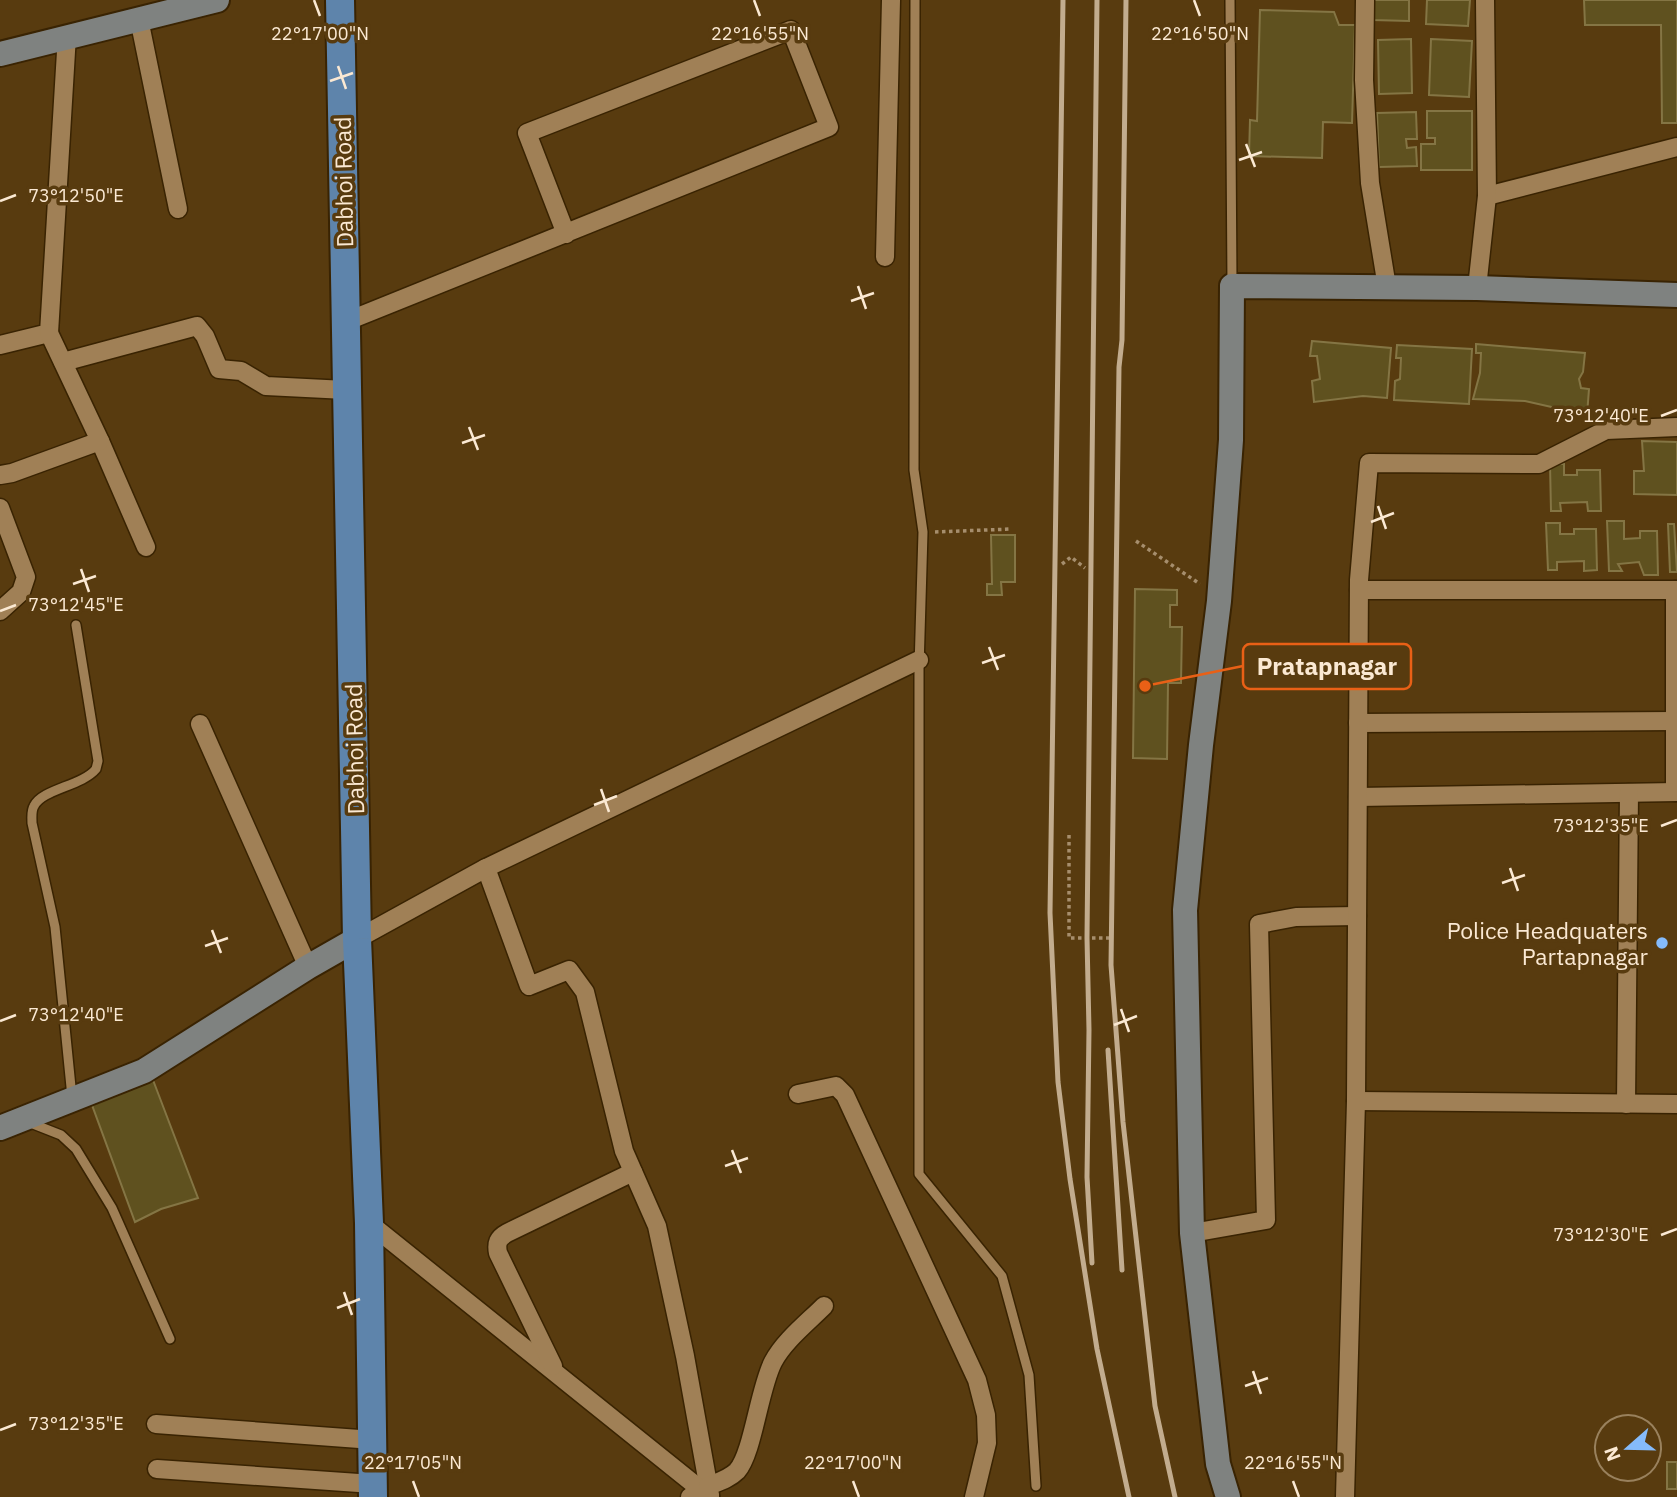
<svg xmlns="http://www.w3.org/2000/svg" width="1677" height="1497" font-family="'IBM Plex Sans',sans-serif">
<rect width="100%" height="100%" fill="#583b0f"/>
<!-- building -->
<g fill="#5f511f" stroke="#847544" stroke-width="2">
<polygon points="1374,0 1409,0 1409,21 1373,20"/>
<polygon points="1427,0 1470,0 1468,26 1426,24"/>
<polygon points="1584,0 1677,0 1677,123 1662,123 1661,25 1585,25"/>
<polygon points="1260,10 1334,12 1339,25 1355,25 1352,123 1323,122 1322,158 1249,156 1250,120 1257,121"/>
<polygon points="1411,39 1412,93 1379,94 1378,40"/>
<polygon points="1431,39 1472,41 1469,97 1429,95"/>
<polygon points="1427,111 1472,111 1472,170 1421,170 1421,144 1435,144 1435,138 1427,138"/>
<polygon points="1416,112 1417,139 1406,139 1407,148 1416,147 1417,166 1379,167 1377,113"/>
<polygon points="1312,341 1391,348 1387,398 1363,396 1314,402 1312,381 1320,379 1317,356 1310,356"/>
<polygon points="1476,344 1585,353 1583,372 1579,379 1581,388 1589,389 1587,415 1525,401 1473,399 1480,373 1481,353 1476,353"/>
<polygon points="1397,345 1472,349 1469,404 1394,400 1395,381 1400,379 1401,358 1396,358"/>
<polygon points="1642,441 1677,442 1677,495 1634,494 1634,471 1644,471"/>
<polygon points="1550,464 1564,464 1564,475 1577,475 1577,470 1600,470 1601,511 1588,511 1587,502 1560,503 1561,511 1551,511"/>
<polygon points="1607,521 1624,521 1624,539 1640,538 1640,531 1657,531 1658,575 1644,575 1639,562 1618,564 1622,571 1609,571"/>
<polygon points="1546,523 1560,523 1560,534 1574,534 1574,529 1596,529 1597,570 1584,571 1584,561 1557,562 1557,570 1548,570"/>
<polygon points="1668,524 1674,524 1677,572 1670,572"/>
<polygon points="991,535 1015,535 1015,582 1001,582 1002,595 987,595 987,584 992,584"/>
<polygon points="1135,589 1177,590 1177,605 1170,605 1170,627 1182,627 1181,683 1168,683 1167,759 1133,758"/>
<polygon points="153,1080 198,1198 161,1209 135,1222 92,1105"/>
<rect x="1667" y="1462" width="10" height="27"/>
</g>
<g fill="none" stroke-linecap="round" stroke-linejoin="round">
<defs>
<g id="lane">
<polyline points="915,0 914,470 923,532 919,668 919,1174 1002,1276 1029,1375 1036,1486"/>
<polyline points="1230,0 1232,284"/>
<path d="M72,1097L55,927L32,823C32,817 31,811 34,806C42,789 82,786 96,769L98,761L76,625"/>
<polyline points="28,1122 61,1135 76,1149 112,1208 170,1339"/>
</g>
<g id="street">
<polyline points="1365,0 1364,80 1370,183 1387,287"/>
<polyline points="139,19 178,209"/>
<polyline points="1487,196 1677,147"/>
<polyline points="885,257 891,0"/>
<polyline points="1477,288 1487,196 1485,0"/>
<polyline points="345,322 829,127 791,30 527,133 566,234"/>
<polyline points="0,345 49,333 67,35"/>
<polyline points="63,362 197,326 205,336 219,369 241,371 266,386 346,390"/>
<polyline points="100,441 146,547"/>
<polyline points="0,475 12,473 100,441 49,333"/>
<polyline points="0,508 26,577 21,592 0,611"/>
<polyline points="1359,590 1677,590"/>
<polyline points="1675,590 1675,792"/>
<polyline points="1358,723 1674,721"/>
<polyline points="200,724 308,967"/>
<polyline points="1358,797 1677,792"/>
<polyline points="486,868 529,986 569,970 585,992 624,1151 657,1226 685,1356 710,1495 690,1497"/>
<polyline points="357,939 486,868 919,660"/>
<polyline points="798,1094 836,1086 845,1095 977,1380 986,1415 987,1443 974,1497"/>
<polyline points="1356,1101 1677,1104"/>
<polyline points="1626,1104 1629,793"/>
<polyline points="369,1223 710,1497"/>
<polyline points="1192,1233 1266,1220 1259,924 1296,917 1357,916"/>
<path d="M553,1366L498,1253C496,1243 498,1238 507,1233L633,1172"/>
<polyline points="156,1424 373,1440"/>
<polyline points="157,1469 373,1484"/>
<path d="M708,1486C718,1482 729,1479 737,1471C753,1453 759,1389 773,1362C784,1341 807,1323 824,1306"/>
<polyline points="1345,1497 1356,1101 1359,580 1369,463 1539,464 1606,430 1677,427"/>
</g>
<g id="secondary">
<polyline points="0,54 217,0"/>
<polyline points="0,1128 144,1071 308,967 357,939"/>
<polyline points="1228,1497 1218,1464 1192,1233 1185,910 1201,745 1219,601 1231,440 1232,286 1477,288 1677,295"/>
</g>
<polyline id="primary" points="340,0 357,939 369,1223 373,1497"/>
</defs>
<!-- lane casing -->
<use href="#lane" stroke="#392302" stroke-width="12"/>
<!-- street casing -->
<use href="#street" stroke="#392302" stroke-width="21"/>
<!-- secondary casing -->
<use href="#secondary" stroke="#392302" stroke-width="28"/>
<!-- primary casing -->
<use href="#primary" stroke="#392302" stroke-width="32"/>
<!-- path -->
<g stroke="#a68e6d" stroke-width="3.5" stroke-dasharray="3.5 3.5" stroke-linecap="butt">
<polyline points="935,532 1011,529"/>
<polyline points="1136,541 1200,584"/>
<polyline points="1062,564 1071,557 1085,568"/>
<polyline points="1069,835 1069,938 1111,938"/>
</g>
<!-- lane -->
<use href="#lane" stroke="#a08056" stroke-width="9"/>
<!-- street -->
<use href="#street" stroke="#a08056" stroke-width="18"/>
<!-- secondary -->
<use href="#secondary" stroke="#7f8280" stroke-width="24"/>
<!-- primary -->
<use href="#primary" stroke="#5e84ab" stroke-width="28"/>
<!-- rail -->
<g stroke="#c2ac8e" stroke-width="5">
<polyline points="1063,0 1050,913 1058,1082 1070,1179 1097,1349 1129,1497"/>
<polyline points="1126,0 1122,340 1119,367 1111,965 1123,1122 1155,1406 1175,1497"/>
<polyline points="1108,1050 1122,1270"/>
<polyline points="1092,1263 1087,1177 1089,1030 1087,938 1097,0"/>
</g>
</g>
<!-- ticks -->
<path fill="none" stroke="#fbe9d3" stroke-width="2.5" d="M314,0L320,16M754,0L760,16M1194,0L1200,16M338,66L346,89M330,81L353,73M1246,144L1255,167M1239,160L1262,152M0,201L16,195M858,286L866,309M851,301L874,293M1661,416L1677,410M469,427L478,450M462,443L485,435M1378,506L1386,529M1371,522L1394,513M81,569L89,592M73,584L96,576M0,611L16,605M989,647L998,670M982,663L1005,655M601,789L609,812M594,805L617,796M1661,826L1677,820M1510,868L1518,891M1502,883L1525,875M212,930L221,953M205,946L228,938M1121,1009L1129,1032M0,1021L16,1015M1114,1025L1137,1016M732,1150L741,1173M725,1166L748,1158M1661,1235L1677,1229M344,1292L352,1315M337,1308L360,1299M1253,1371L1261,1394M1245,1386L1268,1378M0,1430L16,1424M413,1481L419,1497M853,1481L859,1497M1293,1481L1299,1497"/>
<!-- markers -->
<circle fill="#85bbfb" stroke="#583b0f" stroke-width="2.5" cx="1662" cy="943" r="7"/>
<g text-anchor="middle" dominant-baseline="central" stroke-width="7" stroke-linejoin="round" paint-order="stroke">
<!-- street labels -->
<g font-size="23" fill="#fbe9d3" stroke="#583b0f">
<text transform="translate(343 182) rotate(-91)">Dabhoi Road</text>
<text transform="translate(354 749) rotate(-91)">Dabhoi Road</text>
</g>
<!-- poi labels -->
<g font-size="23" fill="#fbe9d3" stroke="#583b0f" text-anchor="end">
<text x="1648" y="930">Police Headquaters<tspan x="1648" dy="26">Partapnagar</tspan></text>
</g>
</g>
<g font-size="18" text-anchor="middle" fill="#fbe9d3" stroke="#583b0f" stroke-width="7" stroke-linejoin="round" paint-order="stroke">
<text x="1200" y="40">22°16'50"N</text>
<text x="320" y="40">22°17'00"N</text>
<text x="760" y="40">22°16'55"N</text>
<text x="76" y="202">73°12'50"E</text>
<text x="1601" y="422">73°12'40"E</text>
<text x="76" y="611">73°12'45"E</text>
<text x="1601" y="832">73°12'35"E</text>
<text x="76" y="1021">73°12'40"E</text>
<text x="1601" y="1241">73°12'30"E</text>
<text x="76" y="1430">73°12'35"E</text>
<text x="413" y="1469">22°17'05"N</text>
<text x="853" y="1469">22°17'00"N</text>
<text x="1293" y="1469">22°16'55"N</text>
</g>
<!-- callouts -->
<path fill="none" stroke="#e96016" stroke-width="2.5" d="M1145 686L1243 666"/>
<circle fill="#e96016" stroke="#583b0f" stroke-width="2.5" cx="1145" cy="686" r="7"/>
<rect fill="#583b0f" stroke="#e96016" stroke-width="2.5" x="1243" y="644" width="168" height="45" rx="7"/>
<g font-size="24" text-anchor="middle" font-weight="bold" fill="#fbe9d3">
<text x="1327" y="675">Pratapnagar</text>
</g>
<!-- north arrow -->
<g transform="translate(1628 1448) rotate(250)"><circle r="33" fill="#583b0f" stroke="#99815d" stroke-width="2"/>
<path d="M0-5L12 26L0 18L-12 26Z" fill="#85bbfb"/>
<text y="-10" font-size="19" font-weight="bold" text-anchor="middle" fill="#fbe9d3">N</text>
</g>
</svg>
